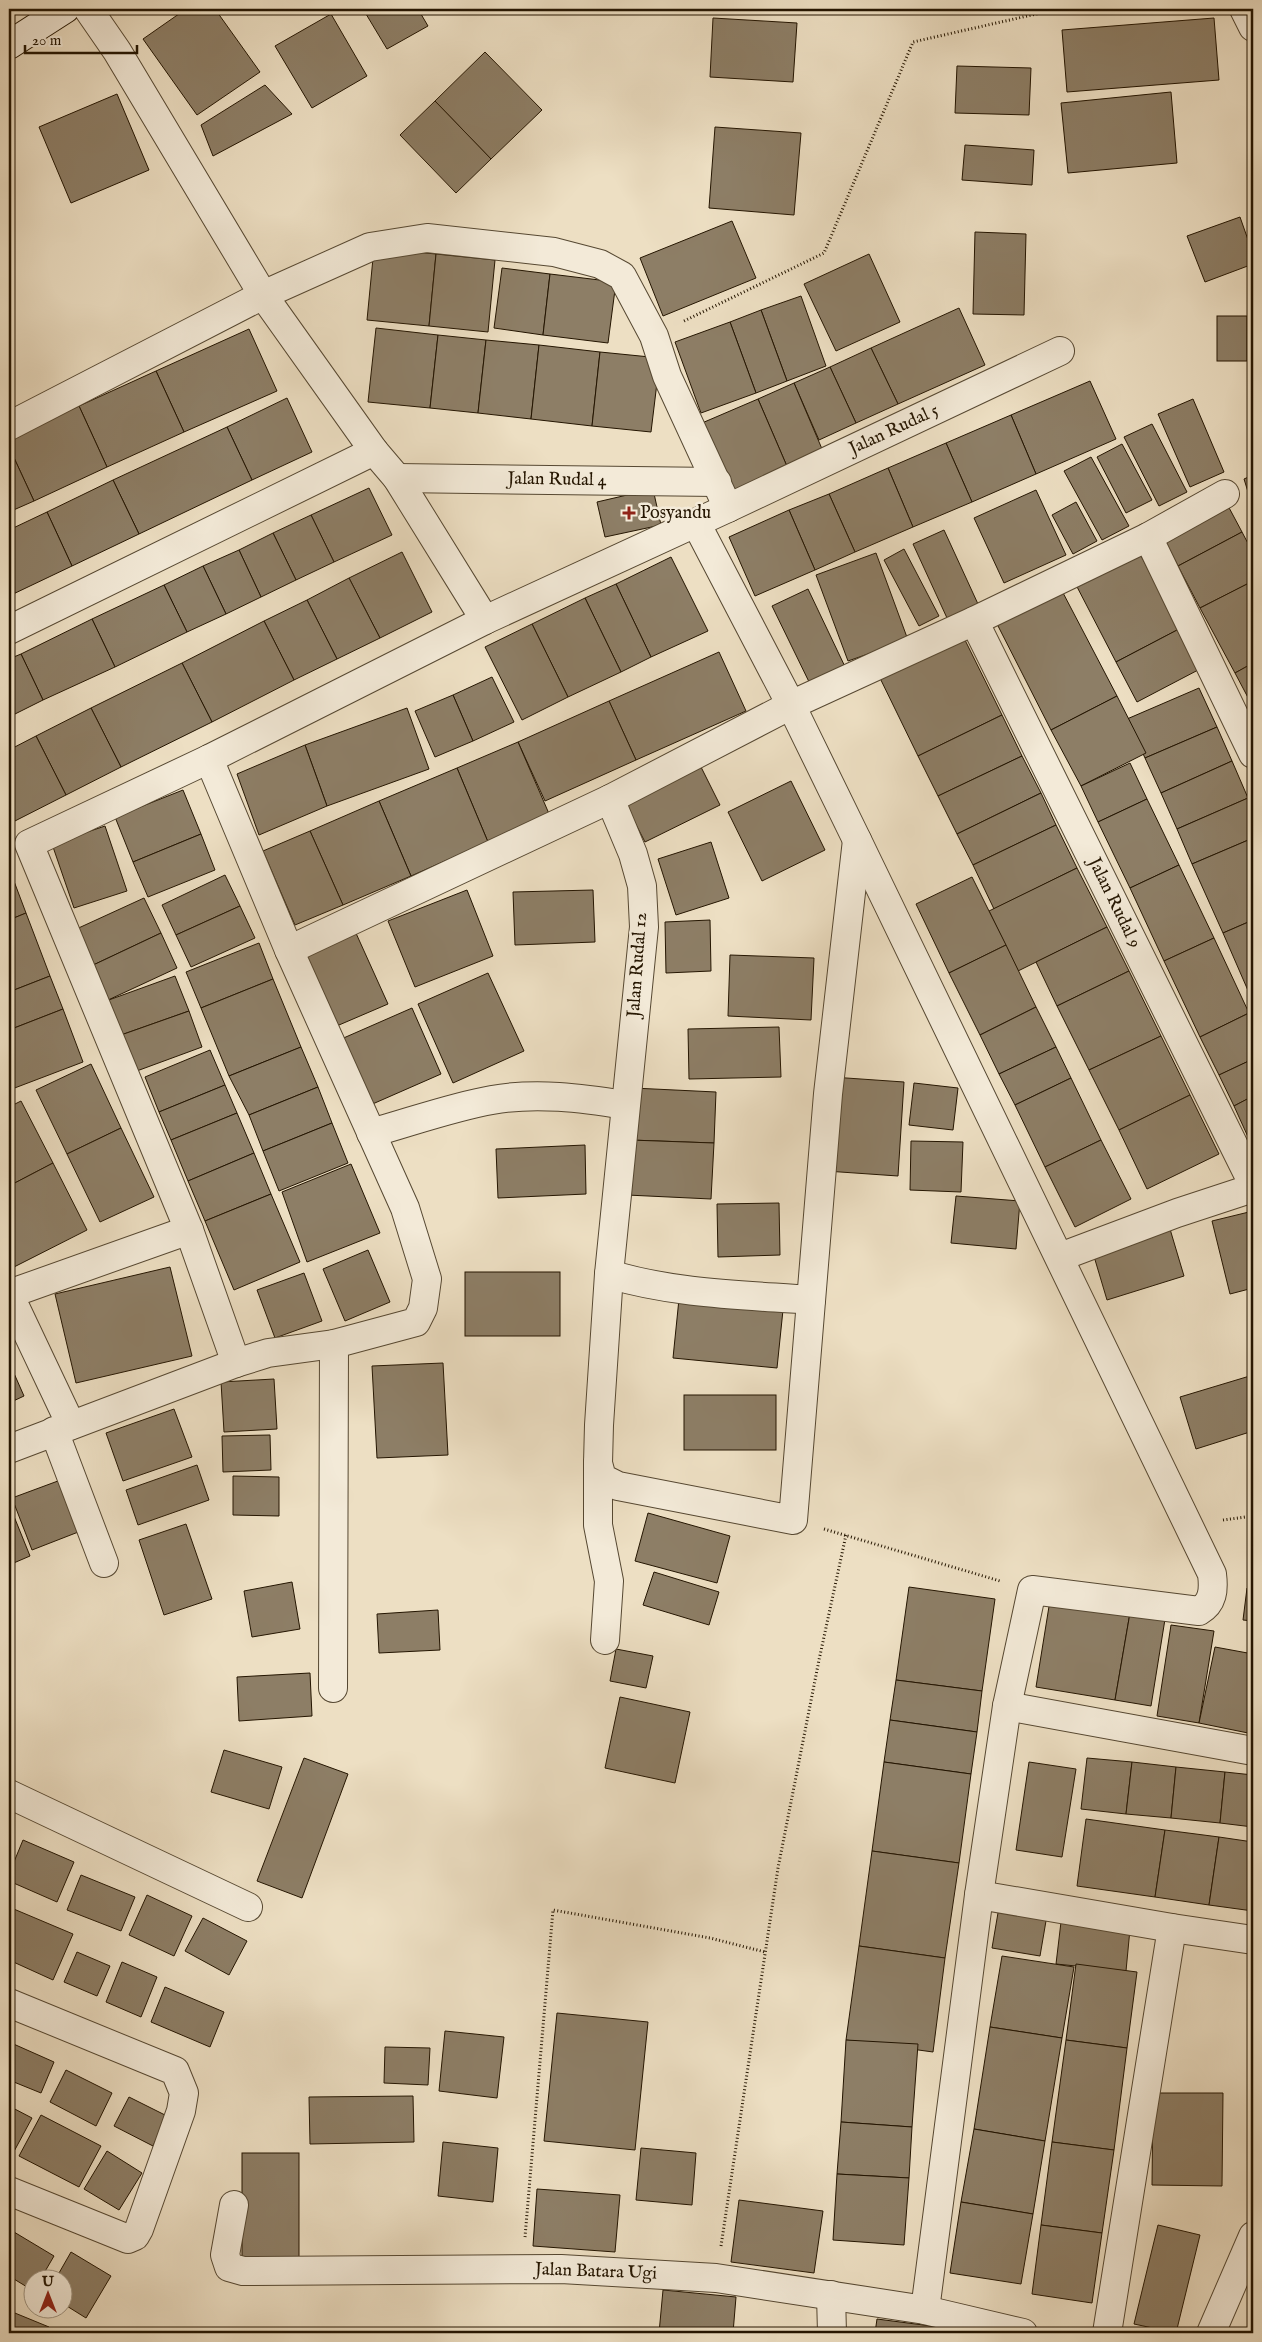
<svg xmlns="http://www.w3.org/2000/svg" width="1262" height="2342" font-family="'IM FELL English',serif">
<rect width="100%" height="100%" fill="#eddfc3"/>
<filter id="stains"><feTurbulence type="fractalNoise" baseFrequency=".004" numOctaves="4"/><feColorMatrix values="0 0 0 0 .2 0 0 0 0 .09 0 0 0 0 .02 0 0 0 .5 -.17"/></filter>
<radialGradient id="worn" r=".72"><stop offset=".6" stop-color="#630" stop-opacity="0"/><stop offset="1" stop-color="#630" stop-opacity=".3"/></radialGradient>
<!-- building -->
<g fill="#8d7e66" stroke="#241501">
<polygon points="186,9 215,9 260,72 197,115 143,39"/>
<polygon points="363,9 418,9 428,26 387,49"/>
<polygon points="331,14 367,76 312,108 275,46"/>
<polygon points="713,18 797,23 793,82 710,77"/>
<polygon points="1214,18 1219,80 1067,92 1062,30"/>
<polygon points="485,52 542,110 491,159 435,101"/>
<polygon points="957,66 1031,68 1029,115 955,113"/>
<polygon points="265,85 292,114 213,156 201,125"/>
<polygon points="1171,92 1177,163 1068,173 1061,103"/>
<polygon points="117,94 149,170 71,203 39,127"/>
<polygon points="435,101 491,159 456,193 400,135"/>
<polygon points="715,127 801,133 794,215 709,208"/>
<polygon points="965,145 1034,150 1032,185 962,180"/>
<polygon points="1240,217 1253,254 1253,264 1205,282 1187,236"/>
<polygon points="732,221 756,278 663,316 640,258"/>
<polygon points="975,232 1026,234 1024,315 973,314"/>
<polygon points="374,248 436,254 429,326 367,320"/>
<polygon points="436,254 495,260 488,332 429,326"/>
<polygon points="869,254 900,322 836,351 804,284"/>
<polygon points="502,268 550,274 543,335 494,328"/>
<polygon points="550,274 616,282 608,343 543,335"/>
<polygon points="801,296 826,366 787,381 761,310"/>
<polygon points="959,308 985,365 898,404 871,348"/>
<polygon points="761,310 787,381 756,393 730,322"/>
<rect x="1217" y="316" width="30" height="45"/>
<polygon points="730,322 756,393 701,413 675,342"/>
<polygon points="376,328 438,335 430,408 368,402"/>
<polygon points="249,329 277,391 184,432 156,371"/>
<polygon points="438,335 486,340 478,413 430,408"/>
<polygon points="486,340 539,345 531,419 478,413"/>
<polygon points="539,345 600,352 592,426 531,419"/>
<polygon points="871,348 898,404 856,423 830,367"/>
<polygon points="600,352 660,358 651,432 592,426"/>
<polygon points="830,367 856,423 819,440 794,383"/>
<polygon points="156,371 184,432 107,467 79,406"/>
<polygon points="1090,381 1116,439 1036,474 1011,415"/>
<polygon points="794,383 825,456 789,471 758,399"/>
<polygon points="287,398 312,452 252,480 227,427"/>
<polygon points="758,399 789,471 733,495 702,423"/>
<polygon points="1193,399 1224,472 1190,487 1158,414"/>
<polygon points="79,406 107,467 34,501 9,447 9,439"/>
<polygon points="1011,415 1036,474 972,502 946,443"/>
<polygon points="1152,424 1187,492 1159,506 1124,437"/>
<polygon points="227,427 252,480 139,534 113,480"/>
<polygon points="946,443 972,502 913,527 888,468"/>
<polygon points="1122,444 1152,500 1126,513 1097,457"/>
<polygon points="9,447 34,501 9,512"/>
<polygon points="1091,457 1129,526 1102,540 1064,471"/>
<polygon points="888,468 913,527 855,552 829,494"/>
<polygon points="1253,475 1253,508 1244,479"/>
<polygon points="113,480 139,534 72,566 47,512"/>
<polygon points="369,488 392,535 334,562 311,515"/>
<polygon points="653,489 661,525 605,537 597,502"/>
<polygon points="1036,490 1066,555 1004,583 974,518"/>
<polygon points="829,494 855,552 815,570 789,510"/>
<polygon points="1076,502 1097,541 1073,554 1052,515"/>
<polygon points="1226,502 1242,532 1178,566 1162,535"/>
<polygon points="789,510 815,570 755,596 729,537"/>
<polygon points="47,512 72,566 9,596 9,530"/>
<polygon points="311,515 334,562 296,580 273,533"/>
<polygon points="944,530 978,604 947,618 913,544"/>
<polygon points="1242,532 1253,553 1253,581 1200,608 1178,566"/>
<polygon points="273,533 296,580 261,597 239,550"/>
<polygon points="1137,548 1179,629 1116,662 1074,581"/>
<polygon points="904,549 939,616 919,626 884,560"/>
<polygon points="239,550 261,597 226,614 203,566"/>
<polygon points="402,552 432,612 380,638 349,578"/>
<polygon points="876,553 908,640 848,661 816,575"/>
<polygon points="671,557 708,631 651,657 616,584"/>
<polygon points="203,566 226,614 187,632 164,585"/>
<polygon points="349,578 380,638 337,659 307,600"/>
<polygon points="1253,581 1253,663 1235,673 1200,608"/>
<polygon points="616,584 651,657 621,672 585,598"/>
<polygon points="164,585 187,632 115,667 92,619"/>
<polygon points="808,589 848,673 813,690 772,606"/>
<polygon points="1061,589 1117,696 1051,730 996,622"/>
<polygon points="585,598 621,672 568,697 532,624"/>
<polygon points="307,600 337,659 294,680 264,621"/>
<polygon points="92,619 115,667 43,700 21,654"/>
<polygon points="264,621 294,680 212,722 182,663"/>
<polygon points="532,624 568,697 522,720 485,647"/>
<polygon points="1179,629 1200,669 1137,702 1116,662"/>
<polygon points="962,634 1002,715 918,756 878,674"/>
<polygon points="719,652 746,711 636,760 609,701"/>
<polygon points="21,654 43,700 9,717 9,659"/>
<polygon points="182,663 212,722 121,767 91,708"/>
<polygon points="1253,663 1253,707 1235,673"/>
<polygon points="492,677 514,722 473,741 453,695"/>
<polygon points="1199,688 1217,727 1145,758 1127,719"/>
<polygon points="453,695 473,741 435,757 415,711"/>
<polygon points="1117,696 1146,753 1081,786 1051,730"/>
<polygon points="609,701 636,760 545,801 518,742"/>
<polygon points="91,708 121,767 66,795 36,736"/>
<polygon points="407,708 429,769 327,806 305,745"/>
<polygon points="1002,715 1022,756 938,796 918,756"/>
<polygon points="1217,727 1232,761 1161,793 1145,758"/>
<polygon points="36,736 66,795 9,824 9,750"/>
<polygon points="518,742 550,816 488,842 457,768"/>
<polygon points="305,745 327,806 259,835 237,774"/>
<polygon points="1022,756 1041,793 957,834 938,796"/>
<polygon points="698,761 720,805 645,842 623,799"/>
<polygon points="1232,761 1248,798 1177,829 1161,793"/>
<polygon points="1130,763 1147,799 1098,822 1081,786"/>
<polygon points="457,768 488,842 411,876 379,801"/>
<polygon points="791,781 825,850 762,881 728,812"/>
<polygon points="183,790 201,834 133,862 115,817"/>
<polygon points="1041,793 1056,825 973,865 957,834"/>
<polygon points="1248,798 1253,810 1253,838 1192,864 1177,829"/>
<polygon points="1147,799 1179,865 1130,888 1098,822"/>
<polygon points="379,801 411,876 343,905 310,831"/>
<polygon points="1056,825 1077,868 994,909 973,865"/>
<polygon points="105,826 127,891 74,908 52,844"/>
<polygon points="310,831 343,905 295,925 263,851"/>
<polygon points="201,834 215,870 148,897 133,862"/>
<polygon points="1253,838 1253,920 1223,933 1192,864"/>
<polygon points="711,842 729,898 676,915 658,859"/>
<polygon points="1179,865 1214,938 1164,961 1130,888"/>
<polygon points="9,868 26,913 9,920"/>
<polygon points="1077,868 1107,927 1018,971 989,911"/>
<polygon points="225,875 240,906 176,935 162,905"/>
<polygon points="972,877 1006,945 949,973 916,904"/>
<polygon points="467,890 493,956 415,987 388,921"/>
<polygon points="593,890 595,942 515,945 513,892"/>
<polygon points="144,898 161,933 89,967 72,931"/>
<polygon points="240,906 255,938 191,967 176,935"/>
<polygon points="26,913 50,976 9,992 9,920"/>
<polygon points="710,920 711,971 666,973 665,922"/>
<polygon points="1253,920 1253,1002 1223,933"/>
<polygon points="1107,927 1129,971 1057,1006 1036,962"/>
<polygon points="355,931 388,1004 332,1028 299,955"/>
<polygon points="161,933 177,968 106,1001 89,967"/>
<polygon points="1214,938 1249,1013 1200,1037 1164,961"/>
<polygon points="259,943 273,979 201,1008 186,972"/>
<polygon points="1006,945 1036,1007 980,1035 949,973"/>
<polygon points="730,955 814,958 811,1020 728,1016"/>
<polygon points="1129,971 1161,1036 1089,1070 1057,1006"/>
<polygon points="488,973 524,1051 453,1083 418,1004"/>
<polygon points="50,976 63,1009 9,1030 9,992"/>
<polygon points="175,976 189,1011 121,1035 106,1001"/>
<polygon points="273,979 301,1047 229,1076 201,1008"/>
<polygon points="1036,1007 1056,1047 999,1074 980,1035"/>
<polygon points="412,1008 441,1074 368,1106 339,1040"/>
<polygon points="63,1009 83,1062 12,1089 9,1080 9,1030"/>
<polygon points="189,1011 202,1047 134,1072 121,1035"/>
<polygon points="1249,1013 1253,1022 1253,1059 1219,1075 1200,1037"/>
<polygon points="779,1027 781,1077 689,1079 688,1029"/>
<polygon points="1161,1036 1190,1095 1119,1130 1089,1070"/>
<polygon points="301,1047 318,1087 249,1115 229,1076"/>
<polygon points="1056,1047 1071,1078 1015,1105 999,1074"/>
<polygon points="210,1050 225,1085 159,1112 145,1077"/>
<polygon points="1253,1059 1253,1096 1234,1106 1219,1075"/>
<polygon points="91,1064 121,1128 67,1154 36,1090"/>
<polygon points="832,1077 904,1082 898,1176 826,1171"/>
<polygon points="1071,1078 1101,1140 1045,1167 1015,1105"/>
<polygon points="914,1083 958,1088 953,1130 909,1125"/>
<polygon points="225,1085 237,1113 171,1140 159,1112"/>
<polygon points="318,1087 332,1123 263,1151 249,1115"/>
<polygon points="633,1088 716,1092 714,1143 630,1140"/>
<polygon points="1190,1095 1219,1154 1147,1189 1119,1130"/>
<polygon points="1253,1096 1253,1148 1234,1106"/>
<polygon points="21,1101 53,1163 9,1186 9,1107"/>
<polygon points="237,1113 254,1153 188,1181 171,1140"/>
<polygon points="332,1123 348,1163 279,1191 263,1151"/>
<polygon points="121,1128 154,1197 100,1222 67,1154"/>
<polygon points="630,1140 714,1143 711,1199 627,1195"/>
<polygon points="1101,1140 1131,1199 1075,1227 1045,1167"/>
<polygon points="911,1141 963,1142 961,1192 910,1190"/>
<polygon points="585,1145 586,1194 498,1198 496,1149"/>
<polygon points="254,1153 271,1194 205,1221 188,1181"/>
<polygon points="53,1163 87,1230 14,1267 9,1258 9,1186"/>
<polygon points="351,1164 380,1233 307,1262 282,1192"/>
<polygon points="271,1194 300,1262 234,1290 205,1221"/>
<polygon points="956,1196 1020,1201 1016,1249 951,1243"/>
<polygon points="779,1203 780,1255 718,1257 717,1204"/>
<polygon points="1253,1211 1253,1288 1230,1294 1212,1221"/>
<polygon points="1170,1229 1184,1276 1107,1300 1093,1253"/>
<polygon points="368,1250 390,1302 345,1321 323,1269"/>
<polygon points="170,1267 192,1356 76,1383 55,1294"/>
<rect x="465" y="1272" width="95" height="64"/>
<polygon points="304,1273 322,1321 275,1338 257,1290"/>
<polygon points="679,1299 783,1310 777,1368 673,1358"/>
<polygon points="9,1362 24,1396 9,1403"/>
<polygon points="443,1363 448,1455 377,1458 372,1366"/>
<polygon points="1253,1375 1253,1431 1196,1449 1180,1397"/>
<polygon points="274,1379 277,1429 224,1432 221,1382"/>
<rect x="684" y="1395" width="92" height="55"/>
<polygon points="174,1409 192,1457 123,1481 106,1433"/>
<polygon points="270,1435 271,1470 223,1472 222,1436"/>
<polygon points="197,1465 209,1500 138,1525 126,1490"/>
<polygon points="233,1476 279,1477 279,1516 233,1515"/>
<polygon points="66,1478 86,1529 32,1550 12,1498"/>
<polygon points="9,1504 30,1556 9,1565"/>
<polygon points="648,1513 730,1536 717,1583 635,1561"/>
<polygon points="186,1524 212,1599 164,1615 139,1540"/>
<polygon points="654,1572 719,1592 709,1625 643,1605"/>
<polygon points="292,1582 300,1629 252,1637 244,1591"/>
<polygon points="909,1587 995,1599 982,1691 896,1680"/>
<polygon points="1247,1588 1253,1589 1253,1621 1243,1620"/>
<polygon points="1051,1594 1131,1607 1115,1700 1036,1687"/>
<polygon points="1131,1607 1166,1613 1151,1706 1115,1700"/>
<polygon points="438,1610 440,1650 379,1653 377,1614"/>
<polygon points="1171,1625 1214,1631 1199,1723 1157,1716"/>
<polygon points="1215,1647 1253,1654 1253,1734 1199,1723"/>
<polygon points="616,1649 653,1656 646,1688 610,1681"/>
<polygon points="310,1673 312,1716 239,1721 237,1677"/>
<polygon points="896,1680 982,1691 977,1732 890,1720"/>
<polygon points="620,1697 690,1712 675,1783 605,1768"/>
<polygon points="890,1720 977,1732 971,1774 884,1762"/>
<polygon points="224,1750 282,1767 269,1809 211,1792"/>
<polygon points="304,1758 348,1774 302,1898 257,1881"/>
<polygon points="1087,1758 1132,1762 1126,1814 1081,1809"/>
<polygon points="884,1762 971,1774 959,1863 872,1851"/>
<polygon points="1029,1762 1076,1769 1062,1857 1016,1850"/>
<polygon points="1132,1762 1176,1767 1171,1818 1126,1814"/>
<polygon points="1176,1767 1225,1772 1220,1823 1171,1818"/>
<polygon points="1225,1772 1253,1775 1253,1827 1220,1823"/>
<polygon points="1086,1819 1165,1830 1155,1897 1077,1886"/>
<polygon points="1165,1830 1219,1837 1209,1905 1155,1897"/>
<polygon points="1219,1837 1253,1842 1253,1911 1209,1905"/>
<polygon points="9,1838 14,1840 9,1853"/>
<polygon points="23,1840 74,1862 57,1902 9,1881 9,1874"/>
<polygon points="872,1851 959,1863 945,1958 859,1946"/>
<polygon points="81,1875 135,1897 121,1931 67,1910"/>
<polygon points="147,1895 192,1916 174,1956 129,1935"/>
<polygon points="9,1907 73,1934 53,1980 9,1960"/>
<polygon points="999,1907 1047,1915 1040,1956 992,1948"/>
<polygon points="203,1918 247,1941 229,1975 185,1951"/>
<polygon points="1061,1922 1130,1929 1126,1971 1056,1964"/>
<polygon points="859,1946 945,1958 933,2052 846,2040"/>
<polygon points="77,1952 110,1966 97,1996 64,1982"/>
<polygon points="1002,1956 1074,1967 1062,2038 990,2027"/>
<polygon points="122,1962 157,1977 141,2017 106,2002"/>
<polygon points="1076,1964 1137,1972 1127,2048 1066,2040"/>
<polygon points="165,1987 224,2012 210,2047 151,2022"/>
<polygon points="557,2013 648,2022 635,2150 544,2141"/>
<polygon points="990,2027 1062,2038 1045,2141 974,2129"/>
<polygon points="445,2031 504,2037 497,2098 439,2091"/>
<polygon points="846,2040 918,2044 912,2127 841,2122"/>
<polygon points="1066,2040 1127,2048 1114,2150 1052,2142"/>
<polygon points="9,2042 54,2062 41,2093 9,2080"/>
<polygon points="385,2047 430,2048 428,2085 384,2083"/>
<polygon points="66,2070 112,2093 96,2126 50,2102"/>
<polygon points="1153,2093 1223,2093 1222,2186 1152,2185"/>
<polygon points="413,2096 414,2142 310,2144 309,2097"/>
<polygon points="129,2097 167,2116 153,2146 114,2126"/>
<polygon points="9,2106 32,2118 11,2157 9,2156"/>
<polygon points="41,2115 101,2146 79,2187 19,2156"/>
<polygon points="841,2122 912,2127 909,2178 837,2174"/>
<polygon points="974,2129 1045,2141 1033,2214 961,2202"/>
<polygon points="443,2142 498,2148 493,2202 438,2196"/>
<polygon points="1052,2142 1114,2150 1102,2233 1041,2225"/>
<polygon points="641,2148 696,2153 692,2205 636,2200"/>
<polygon points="107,2151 142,2173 119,2210 84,2189"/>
<rect x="242" y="2153" width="57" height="112"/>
<polygon points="837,2174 909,2178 904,2245 833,2240"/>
<polygon points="537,2189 620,2195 615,2252 533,2246"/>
<polygon points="739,2200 823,2211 814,2273 731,2262"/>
<polygon points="961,2202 1033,2214 1021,2284 950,2273"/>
<polygon points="1041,2225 1102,2233 1092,2303 1032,2294"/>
<polygon points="1158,2225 1200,2235 1176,2333 1134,2324"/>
<polygon points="9,2229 54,2256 40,2280 32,2280 32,2290 9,2276"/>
<polygon points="71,2252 111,2276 86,2318 62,2303 62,2280 55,2280"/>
<polygon points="663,2290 736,2297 733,2333 659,2333"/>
<polygon points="10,2311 49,2327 47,2333 9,2333"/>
<polygon points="877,2319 954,2329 953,2333 875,2333"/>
<polygon points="297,2331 364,2332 364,2333 297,2333"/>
</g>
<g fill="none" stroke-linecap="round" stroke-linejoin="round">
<defs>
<g id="minor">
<polyline points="88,9 117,51 263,295 374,451 397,478 485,620"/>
<polyline points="9,426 263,295 370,247 427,238 554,252 600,264 622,276 654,336 667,376 728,508"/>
<polyline points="397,478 717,482"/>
<path d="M696,523L791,705L857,840L1212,1574C1214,1590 1213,1603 1199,1611L1032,1590L1007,1706L979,1895L925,2310"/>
<polyline points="1148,537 1253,754"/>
<polyline points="974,621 1253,1184"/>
<polyline points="9,630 374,451"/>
<path d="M610,799L633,854L642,886L644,927L609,1274C674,1294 744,1295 811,1300"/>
<polyline points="289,950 610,799 791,705 974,621 1148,537 1225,494"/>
<path d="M371,1133C411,1122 452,1107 492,1100C536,1092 582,1098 625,1105"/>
<polyline points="1060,1257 1177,1213 1253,1188"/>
<polyline points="609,1274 599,1425 598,1463 602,1478 618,1486 793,1520 828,1094 857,840"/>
<polyline points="236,1363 189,1230 29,844 209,759 485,620 728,508 1060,351"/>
<polyline points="71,1425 9,1294 189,1230"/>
<polyline points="54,1431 104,1563"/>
<polyline points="9,1449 236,1363 268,1353 334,1344 416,1322 423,1308 427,1279 405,1208 289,950 209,759"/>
<polyline points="598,1463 598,1525 609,1581 605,1640"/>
<polyline points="333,1688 334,1344"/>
<polyline points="1007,1706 1253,1751"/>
<polyline points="9,1794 248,1907"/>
<polyline points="979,1895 1172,1928 1253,1940"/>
<polyline points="9,2003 175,2071 184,2093 181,2111 139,2229 135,2236 128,2239 9,2191"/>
<polyline points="234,2205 225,2255 229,2267 243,2271 561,2269 716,2278 925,2310 1023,2333"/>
<polyline points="831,2295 832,2333"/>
<polyline points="1107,2333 1172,1928"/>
<polyline points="1211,2333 1253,2236"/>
</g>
<polyline id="tertiary" points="1244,9 1253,27"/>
<polyline id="secondary" points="9,45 65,9"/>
</defs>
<!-- minor casing -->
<use href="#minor" stroke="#564832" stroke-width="30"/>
<!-- tertiary casing -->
<use href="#tertiary" stroke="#564832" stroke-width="30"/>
<!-- secondary casing -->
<use href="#secondary" stroke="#241501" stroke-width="30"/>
<!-- path -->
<g stroke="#241501" stroke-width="3" stroke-dasharray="1 2.5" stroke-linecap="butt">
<polyline points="684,321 824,253 913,42 1058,9"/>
<polyline points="1223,1520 1253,1516"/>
<polyline points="824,1529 1000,1581"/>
<polyline points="525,2237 553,1910 710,1938 765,1952"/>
<polyline points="721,2246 778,1868 819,1660 846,1535"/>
</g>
<!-- minor -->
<use href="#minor" stroke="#f3ead8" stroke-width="28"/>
<!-- tertiary -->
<use href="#tertiary" stroke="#f3ead8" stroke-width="28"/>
<!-- secondary -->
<use href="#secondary" stroke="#f3ead8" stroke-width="28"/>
</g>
<!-- markers -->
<path fill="#8f2418" stroke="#f3ead8" stroke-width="2" d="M626.5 505.5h5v5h5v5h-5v5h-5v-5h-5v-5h5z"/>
<g text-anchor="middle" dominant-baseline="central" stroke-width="5" stroke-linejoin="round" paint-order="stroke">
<!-- street labels -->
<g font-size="18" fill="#241501" stroke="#f3ead8">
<text transform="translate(894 430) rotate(-25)">Jalan Rudal 5</text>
<text transform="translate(557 480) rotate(1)">Jalan Rudal 4</text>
<text transform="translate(1114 903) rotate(64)">Jalan Rudal 9</text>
<text transform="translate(638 965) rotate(-86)">Jalan Rudal 12</text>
<text transform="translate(596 2272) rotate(2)">Jalan Batara Ugi</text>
</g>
<!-- poi labels -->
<g font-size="18" fill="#241501" stroke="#f3ead8" text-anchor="start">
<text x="640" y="513">Posyandu</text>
</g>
</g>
<!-- margin -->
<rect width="1262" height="2342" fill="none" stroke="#eddfc3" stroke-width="30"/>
<rect x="10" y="10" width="1242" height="2322" fill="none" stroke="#241501" stroke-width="2.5"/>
<rect x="15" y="15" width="1232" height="2312" fill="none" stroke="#241501"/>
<!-- north arrow -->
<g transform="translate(48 2294)"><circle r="24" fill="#f3ead8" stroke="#a09582"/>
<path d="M0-4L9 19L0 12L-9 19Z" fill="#8f2418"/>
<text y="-8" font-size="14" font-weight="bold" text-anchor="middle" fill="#241501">U</text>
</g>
<!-- scale -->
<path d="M25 45v8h112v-8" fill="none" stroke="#241501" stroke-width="2.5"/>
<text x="32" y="45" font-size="15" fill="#241501" stroke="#f3ead8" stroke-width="4" paint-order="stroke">20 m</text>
<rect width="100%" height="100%" filter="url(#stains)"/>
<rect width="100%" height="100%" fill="url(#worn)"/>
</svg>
